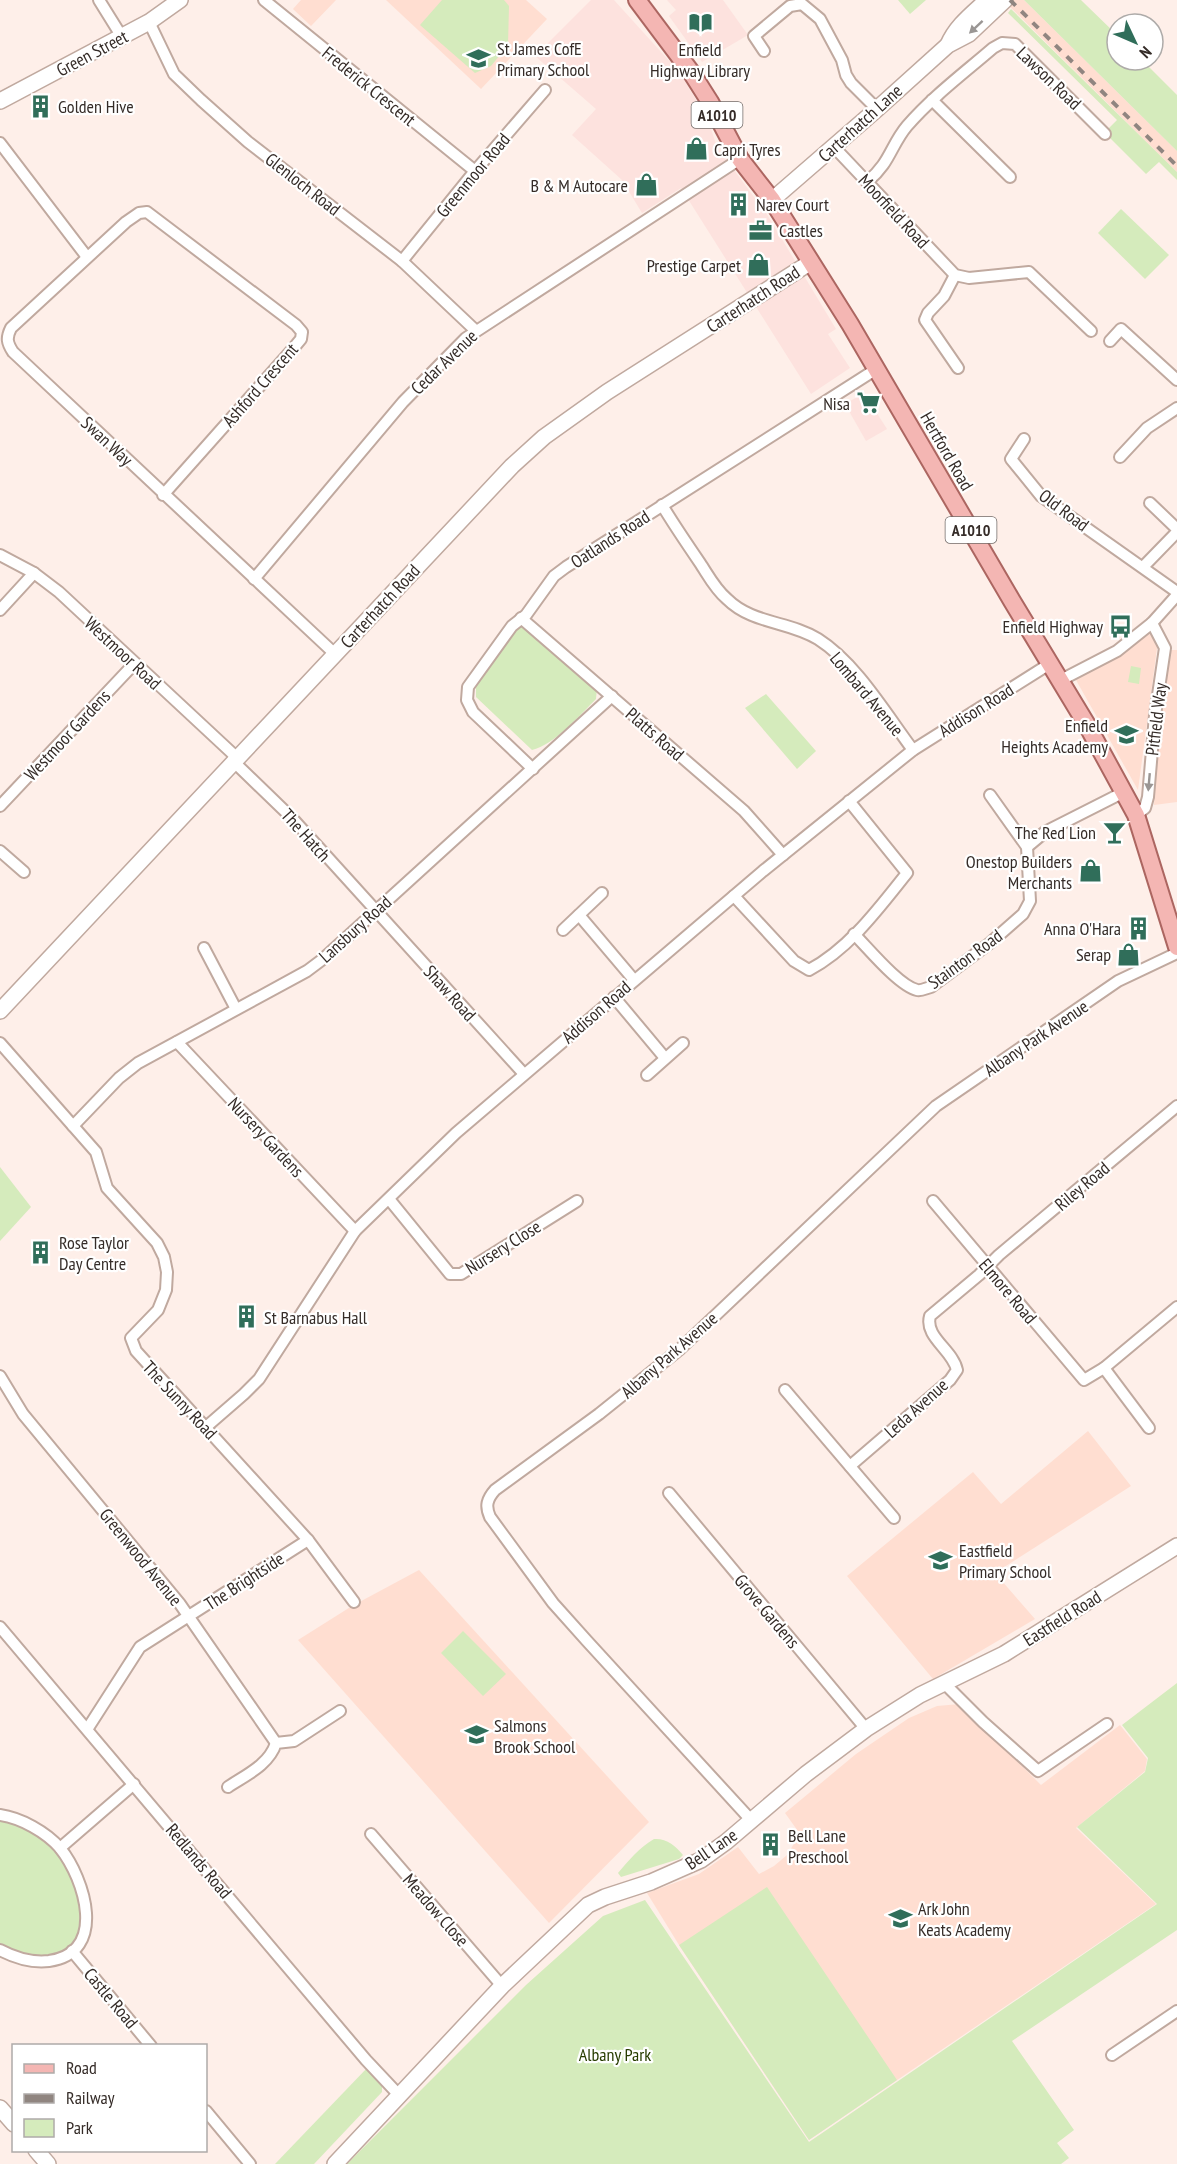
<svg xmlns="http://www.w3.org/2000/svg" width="1177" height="2164" font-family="'PT Sans Narrow',sans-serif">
<rect width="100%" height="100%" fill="#feefe9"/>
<!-- commercial -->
<g fill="#fde2de">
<polygon points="591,0 614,0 681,74 708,120 717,147 768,216 836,329 828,334 850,368 811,394 681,188 642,213 622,180 572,135 596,109 535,56"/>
<polygon points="667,0 723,0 748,35 702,62 669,16 676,10"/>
<polygon points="864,393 887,429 866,441 845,404"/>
</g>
<!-- built -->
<g fill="#ffded1">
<polygon points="301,0 336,0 311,26 293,9"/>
<polygon points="386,0 526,0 547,19 481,89"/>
<polygon points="1003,0 1024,0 1177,151 1177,172"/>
<polygon points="1151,633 1158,641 1138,790 1076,680"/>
<polygon points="1164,650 1177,650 1177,802 1154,805"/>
<polygon points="1088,1431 1131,1486 995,1573 1035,1619 933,1679 847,1576 973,1472 1001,1504"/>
<polygon points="419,1570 649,1822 549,1923 298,1640 352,1606"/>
<polygon points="960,1704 1041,1785 1120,1725 1147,1759 1145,1771 1076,1828 1156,1904 809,2140 679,1945 647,1893 699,1874 738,1847 759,1874 774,1866 787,1855 800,1834 785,1813 856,1754 909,1718 937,1706"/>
</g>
<!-- green -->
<g fill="#d5ebbc">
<polygon points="442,0 504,0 509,6 508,45 491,66 475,73 420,25"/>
<polygon points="898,0 926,0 910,14"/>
<polygon points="1024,0 1081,0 1083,2 1117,35 1117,60 1142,60 1177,95 1177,151"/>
<polygon points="1011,9 1177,172 1177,180 1159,162 1146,174 1109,137 1112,134 1107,130 1117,120 1008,13"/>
<polygon points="1121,209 1169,255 1145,279 1098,233"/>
<path d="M525,626L597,688L596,699C580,715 554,745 532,750L476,697V686L490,664L518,628Z"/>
<polygon points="1131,666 1141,668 1139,684 1128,682"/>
<polygon points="766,694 816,751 797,769 745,708"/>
<polygon points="0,1167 31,1207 0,1241"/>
<polygon points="463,1631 506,1674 483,1696 441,1653"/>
<polygon points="1177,1683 1177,1930 1012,2041 1074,2130 1057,2143 1069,2158 1061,2164 347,2164 526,1985 603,1916 645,1900 809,2142 1157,1904 1077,1827 1145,1772 1148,1758 1122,1725"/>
<path d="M0,1821C13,1821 27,1829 38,1837C43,1842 51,1846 56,1851C85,1881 101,1957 39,1957C25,1956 12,1949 0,1943Z"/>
<path d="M654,1839C666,1838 676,1846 683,1855L679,1859L621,1877L618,1873C629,1860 639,1848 654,1839Z"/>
<polygon points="767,1887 897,2080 809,2140 679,1945"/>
<polygon points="368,2067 382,2084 382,2092 314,2164 275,2164"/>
</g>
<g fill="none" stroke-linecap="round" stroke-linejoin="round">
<defs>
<g id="street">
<polyline points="99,0 122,37"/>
<polyline points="264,0 475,171"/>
<polyline points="149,22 174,74 201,100 248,142 402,261 475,330"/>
<polyline points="764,51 754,36 790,6 802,4 820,19 842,60 846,75 851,83 877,109"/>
<polyline points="932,100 1010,177"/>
<polyline points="0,143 87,257"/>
<polyline points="833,146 955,275 969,278 1029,272 1091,331"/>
<path d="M868,181C890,163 891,145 907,126C932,97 964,73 993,48L1002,43L1015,44L1105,134"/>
<polyline points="402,261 475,171 545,90"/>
<polyline points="955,275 944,296 928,313 925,320 958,368"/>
<polyline points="1110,341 1121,329 1177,380"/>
<polyline points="1024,439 1011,459 1041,496 1177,592"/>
<polyline points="1120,457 1147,428 1177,408"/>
<path d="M163,495L291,351L301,339L302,332L296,325L147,212L139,213L126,222L11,328C6,338 7,343 13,352L335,654"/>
<polyline points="1150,503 1177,529"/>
<path d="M662,505C674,525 687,544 700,563C708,575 715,589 727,599C752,624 789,621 818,639C856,663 886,714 913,750"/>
<polyline points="0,555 34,573 59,592 233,754 234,762 292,818 524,1074"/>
<polyline points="1143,567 1177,532"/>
<polyline points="254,579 403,402 466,338 740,159"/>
<polyline points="0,610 34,573"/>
<polyline points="521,618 744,811 783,855"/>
<polyline points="1061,680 1117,651 1152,623 1177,595"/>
<polyline points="533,769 473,712 467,700 468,687 512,626 526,615 554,576 566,567 878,368"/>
<polyline points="0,806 134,664"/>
<polyline points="1136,815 1145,808 1148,797 1155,715 1165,648 1152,623"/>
<polyline points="1027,847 1045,832 1124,792"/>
<polyline points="0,851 24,872"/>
<path d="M734,896L794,961L809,970C849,949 879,908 907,873L849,801"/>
<polyline points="579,915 634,980"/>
<polyline points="563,930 602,893"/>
<path d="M854,934C868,948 899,986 917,990C922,991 926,988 931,987L990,943L1023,914L1030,901L1027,847L990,795"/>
<polyline points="204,948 236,1009"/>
<polyline points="614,997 665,1058"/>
<polyline points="177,1042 355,1231"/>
<polyline points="0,1043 96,1152 107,1188 157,1243 164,1257 167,1272 166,1290 158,1310 131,1338 136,1351 308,1540 354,1602"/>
<polyline points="647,1075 683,1043"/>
<polyline points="73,1126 119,1078 138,1063 307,971 323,959 612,696"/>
<polyline points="389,1199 450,1274 461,1274 577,1201"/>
<polyline points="933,1201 1084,1380 1104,1368 1177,1307"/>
<polyline points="1104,1368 1149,1428"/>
<polyline points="0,1376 23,1414 180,1604 276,1743"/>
<polyline points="785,1390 894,1518"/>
<polyline points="206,1427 244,1394 259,1379 355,1231 456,1133 763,871 913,750 1051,663"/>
<path d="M850,1466L950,1380L957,1370C953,1350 924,1337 930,1316L979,1275L999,1255L1177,1106"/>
<polyline points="669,1493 866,1729"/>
<polyline points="0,1627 366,2060 398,2094"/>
<polyline points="944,1683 983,1722 1038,1771 1107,1724"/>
<polyline points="88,1728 140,1647 308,1540"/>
<path d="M228,1787C246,1775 269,1765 276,1743L294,1741L340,1711"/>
<path d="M0,1815C21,1818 46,1832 60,1848C85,1879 108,1953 49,1961C31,1963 15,1958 0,1950"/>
<path d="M751,1820L587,1641L553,1603L490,1517C485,1506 487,1499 495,1490L599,1414L680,1349L936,1106L1118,981L1177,953"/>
<polyline points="371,1834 502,1986"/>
<polyline points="60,1848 134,1784"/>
<polyline points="72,1951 151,2046"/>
<polyline points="1112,2055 1177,2011"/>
<polyline points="206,2111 250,2164"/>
</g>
<g id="secondary">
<path d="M948,45C956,26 972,14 987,0"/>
<polyline points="0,101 149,22 180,0"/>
<polyline points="772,200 877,109 948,45 969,34 1005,0"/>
<polyline points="0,1011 512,466 544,437 607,392 811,262"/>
<polyline points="0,2108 14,2124"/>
<polyline points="36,2150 48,2164"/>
<polyline points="335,2164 502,1986 588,1905 605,1897 651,1882 701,1860 726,1842 806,1774 866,1729 920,1695 1004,1654 1177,1546"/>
</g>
<polyline id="primary" points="637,0 691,72 710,102 740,159 772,200 850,324 1012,601 1087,725 1136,815 1177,947"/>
</defs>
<!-- street casing -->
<use href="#street" stroke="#c0a99f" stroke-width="14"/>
<!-- secondary casing -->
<use href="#secondary" stroke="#c0a99f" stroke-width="18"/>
<!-- primary casing -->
<use href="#primary" stroke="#ac6661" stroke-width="20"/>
<!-- street -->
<use href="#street" stroke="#fff" stroke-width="10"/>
<!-- secondary -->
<use href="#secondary" stroke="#fff" stroke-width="15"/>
<!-- primary -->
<use href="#primary" stroke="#f4b6b3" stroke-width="16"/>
<!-- rail -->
<polyline stroke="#908580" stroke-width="4" stroke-dasharray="8 8" stroke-linecap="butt" points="1010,0 1177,166"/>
</g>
<!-- one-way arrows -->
<defs><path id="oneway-solid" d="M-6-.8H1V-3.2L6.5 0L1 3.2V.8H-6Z" transform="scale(1.5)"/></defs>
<g fill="#9a9694">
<use href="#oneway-solid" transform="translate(976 27) rotate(137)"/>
<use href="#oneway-solid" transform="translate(1149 782) rotate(95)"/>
</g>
<!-- icons -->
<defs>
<symbol id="library-bare" viewBox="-9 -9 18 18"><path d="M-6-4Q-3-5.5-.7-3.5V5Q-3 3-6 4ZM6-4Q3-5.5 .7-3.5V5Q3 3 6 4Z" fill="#306e5a" stroke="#fff" stroke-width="2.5" paint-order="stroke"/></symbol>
<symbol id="school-bare" viewBox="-9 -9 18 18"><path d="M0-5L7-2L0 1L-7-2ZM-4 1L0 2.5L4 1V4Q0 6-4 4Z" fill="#306e5a" stroke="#fff" stroke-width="2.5" paint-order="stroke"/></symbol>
<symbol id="building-bare" viewBox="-9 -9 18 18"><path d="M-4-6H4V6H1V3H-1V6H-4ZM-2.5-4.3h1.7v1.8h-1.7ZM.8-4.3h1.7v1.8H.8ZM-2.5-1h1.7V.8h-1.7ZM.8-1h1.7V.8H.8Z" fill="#306e5a" stroke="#fff" stroke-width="2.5" paint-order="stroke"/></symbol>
<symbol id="shop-bare" viewBox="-9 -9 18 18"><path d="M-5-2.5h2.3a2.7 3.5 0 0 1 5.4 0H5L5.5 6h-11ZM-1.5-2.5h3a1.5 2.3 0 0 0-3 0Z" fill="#306e5a" stroke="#fff" stroke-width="2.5" paint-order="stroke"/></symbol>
<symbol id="office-bare" viewBox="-9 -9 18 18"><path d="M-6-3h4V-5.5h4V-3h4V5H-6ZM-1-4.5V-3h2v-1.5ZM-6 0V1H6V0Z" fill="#306e5a" stroke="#fff" stroke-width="2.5" paint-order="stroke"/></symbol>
<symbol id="supermarket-bare" viewBox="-9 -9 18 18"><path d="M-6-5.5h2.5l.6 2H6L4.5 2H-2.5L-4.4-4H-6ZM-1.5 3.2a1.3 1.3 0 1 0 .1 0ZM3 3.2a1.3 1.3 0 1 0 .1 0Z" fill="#306e5a" stroke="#fff" stroke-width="2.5" paint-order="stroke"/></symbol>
<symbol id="bus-bare" viewBox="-9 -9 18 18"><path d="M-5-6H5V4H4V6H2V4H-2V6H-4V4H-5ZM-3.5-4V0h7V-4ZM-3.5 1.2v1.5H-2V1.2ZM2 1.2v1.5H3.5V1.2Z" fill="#306e5a" stroke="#fff" stroke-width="2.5" paint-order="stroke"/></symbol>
<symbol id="bar-bare" viewBox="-9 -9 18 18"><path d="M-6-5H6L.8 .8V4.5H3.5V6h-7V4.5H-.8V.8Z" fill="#306e5a" stroke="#fff" stroke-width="2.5" paint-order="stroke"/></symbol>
</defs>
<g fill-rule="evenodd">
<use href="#library-bare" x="684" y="6" width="33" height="33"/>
<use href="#school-bare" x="462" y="42" width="33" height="33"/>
<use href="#building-bare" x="24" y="90" width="33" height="33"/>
<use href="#shop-bare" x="680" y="132" width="33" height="33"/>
<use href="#shop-bare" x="630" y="168" width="33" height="33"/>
<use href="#building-bare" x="722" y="188" width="33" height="33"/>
<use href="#office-bare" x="744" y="214" width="33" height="33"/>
<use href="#shop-bare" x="742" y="248" width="33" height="33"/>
<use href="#supermarket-bare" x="852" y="386" width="33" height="33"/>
<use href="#bus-bare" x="1104" y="610" width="33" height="33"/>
<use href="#school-bare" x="1110" y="718" width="33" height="33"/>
<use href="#bar-bare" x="1098" y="816" width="33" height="33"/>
<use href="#shop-bare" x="1074" y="854" width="33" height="33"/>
<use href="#building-bare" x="1122" y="912" width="33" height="33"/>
<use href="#shop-bare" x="1112" y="938" width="33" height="33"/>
<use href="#building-bare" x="24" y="1236" width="33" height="33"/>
<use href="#building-bare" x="230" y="1300" width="33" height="33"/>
<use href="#school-bare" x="924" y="1544" width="33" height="33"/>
<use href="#school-bare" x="460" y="1718" width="33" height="33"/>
<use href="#building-bare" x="754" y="1828" width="33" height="33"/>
<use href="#school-bare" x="884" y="1902" width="33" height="33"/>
</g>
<g text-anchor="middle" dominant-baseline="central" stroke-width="4.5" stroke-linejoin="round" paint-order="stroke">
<!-- shield labels -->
<g fill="#fff" stroke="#726b68" stroke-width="1.5">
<rect x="691.5" y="102" width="51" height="26" rx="4.5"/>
<rect x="945.5" y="517" width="51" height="26" rx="4.5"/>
</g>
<g font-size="16" font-weight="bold" fill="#352c28">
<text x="717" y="115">A1010</text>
<text x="971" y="530">A1010</text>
</g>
<!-- poi labels -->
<g font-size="18" fill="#352c28" stroke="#fff" text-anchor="start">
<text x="497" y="48">St James CofE<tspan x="497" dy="21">Primary School</tspan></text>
<text x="700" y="49" text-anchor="middle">Enfield<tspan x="700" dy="21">Highway Library</tspan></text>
<text x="58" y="106">Golden Hive</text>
<text x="714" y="149">Capri Tyres</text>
<text x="628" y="185" text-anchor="end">B &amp; M Autocare</text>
<text x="756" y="204">Narev Court</text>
<text x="779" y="230">Castles</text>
<text x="741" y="265" text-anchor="end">Prestige Carpet</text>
<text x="850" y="403" text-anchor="end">Nisa</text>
<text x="1103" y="626" text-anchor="end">Enfield Highway</text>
<text x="1108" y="725" text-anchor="end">Enfield<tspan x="1108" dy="21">Heights Academy</tspan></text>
<text x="1096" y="832" text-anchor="end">The Red Lion</text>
<text x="1072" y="861" text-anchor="end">Onestop Builders<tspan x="1072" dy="21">Merchants</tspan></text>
<text x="1121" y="928" text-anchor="end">Anna O'Hara</text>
<text x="1111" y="954" text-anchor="end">Serap</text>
<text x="59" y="1242">Rose Taylor<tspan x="59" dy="21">Day Centre</tspan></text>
<text x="264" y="1317">St Barnabus Hall</text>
<text x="959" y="1550">Eastfield<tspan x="959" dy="21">Primary School</tspan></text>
<text x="494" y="1725">Salmons<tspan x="494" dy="21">Brook School</tspan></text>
<text x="788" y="1835">Bell Lane<tspan x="788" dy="21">Preschool</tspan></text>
<text x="918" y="1908">Ark John<tspan x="918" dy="21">Keats Academy</tspan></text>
</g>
<!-- street labels -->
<g font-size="18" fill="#352c28" stroke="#fff">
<text transform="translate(92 53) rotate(-28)">Green Street</text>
<text transform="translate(1049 78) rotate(44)">Lawson Road</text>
<text transform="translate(369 86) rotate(39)">Frederick Crescent</text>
<text transform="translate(860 123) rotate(-42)">Carterhatch Lane</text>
<text transform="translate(473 175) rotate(-50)">Greenmoor Road</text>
<text transform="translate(303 184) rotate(38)">Glenloch Road</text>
<text transform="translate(894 211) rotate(47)">Moorfield Road</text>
<text transform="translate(753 299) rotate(-33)">Carterhatch Road</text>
<text transform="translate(444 362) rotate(-44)">Cedar Avenue</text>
<text transform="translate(260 385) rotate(-49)">Ashford Crescent</text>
<text transform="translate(107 441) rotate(43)">Swan Way</text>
<text transform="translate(947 451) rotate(60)">Hertford Road</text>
<text transform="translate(1064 510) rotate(37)">Old Road</text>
<text transform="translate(610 539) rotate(-33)">Oatlands Road</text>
<text transform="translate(380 606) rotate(-47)">Carterhatch Road</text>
<text transform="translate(123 653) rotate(43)">Westmoor Road</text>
<text transform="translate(867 694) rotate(50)">Lombard Avenue</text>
<text transform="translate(976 710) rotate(-32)">Addison Road</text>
<text transform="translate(1156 719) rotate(-83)">Pitfield Way</text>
<text transform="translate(655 734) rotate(41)">Platts Road</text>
<text transform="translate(67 735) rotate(-47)">Westmoor Gardens</text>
<text transform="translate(306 835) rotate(48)">The Hatch</text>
<text transform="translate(355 929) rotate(-42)">Lansbury Road</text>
<text transform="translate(965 959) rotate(-36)">Stainton Road</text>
<text transform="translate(450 993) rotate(48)">Shaw Road</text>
<text transform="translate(596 1012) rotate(-41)">Addison Road</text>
<text transform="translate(1036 1038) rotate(-34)">Albany Park Avenue</text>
<text transform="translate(266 1137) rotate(47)">Nursery Gardens</text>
<text transform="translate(1082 1186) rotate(-40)">Riley Road</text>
<text transform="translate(503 1247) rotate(-32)">Nursery Close</text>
<text transform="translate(1008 1291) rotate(50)">Elmore Road</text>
<text transform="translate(669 1355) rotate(-41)">Albany Park Avenue</text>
<text transform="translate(180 1400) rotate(47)">The Sunny Road</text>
<text transform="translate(916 1408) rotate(-42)">Leda Avenue</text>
<text transform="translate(141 1557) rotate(51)">Greenwood Avenue</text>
<text transform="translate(244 1581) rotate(-33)">The Brightside</text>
<text transform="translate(767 1611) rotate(50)">Grove Gardens</text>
<text transform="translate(1062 1618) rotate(-32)">Eastfield Road</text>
<text transform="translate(711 1849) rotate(-34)">Bell Lane</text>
<text transform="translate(199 1861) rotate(50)">Redlands Road</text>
<text transform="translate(436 1910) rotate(49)">Meadow Close</text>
<text transform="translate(111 1998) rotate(50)">Castle Road</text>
</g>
<!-- park labels -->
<g font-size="18" fill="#283d00" stroke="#fff">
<text x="615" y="2054">Albany Park</text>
</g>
</g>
<!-- legend -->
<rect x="12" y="2044" width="195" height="108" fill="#ffffff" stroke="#aeaba9" stroke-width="1.5"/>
<rect x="24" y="2064" width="30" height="9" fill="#f4b6b3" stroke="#aeaba9" stroke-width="1.5"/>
<text x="66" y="2074" font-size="18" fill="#352c28">Road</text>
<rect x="24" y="2094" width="30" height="9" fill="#908580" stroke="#aeaba9" stroke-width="1.5"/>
<text x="66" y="2104" font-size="18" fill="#352c28">Railway</text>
<rect x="24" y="2119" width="30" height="18" fill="#d5ebbc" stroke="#aeaba9" stroke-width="1.5"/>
<text x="66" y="2134" font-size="18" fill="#352c28">Park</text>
<!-- north arrow -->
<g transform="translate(1135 42) rotate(134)"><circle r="28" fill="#ffffff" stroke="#aeaba9" stroke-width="1.5"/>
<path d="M0-4.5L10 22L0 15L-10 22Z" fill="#306e5a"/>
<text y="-9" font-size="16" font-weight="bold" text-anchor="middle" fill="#352c28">N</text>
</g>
</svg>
